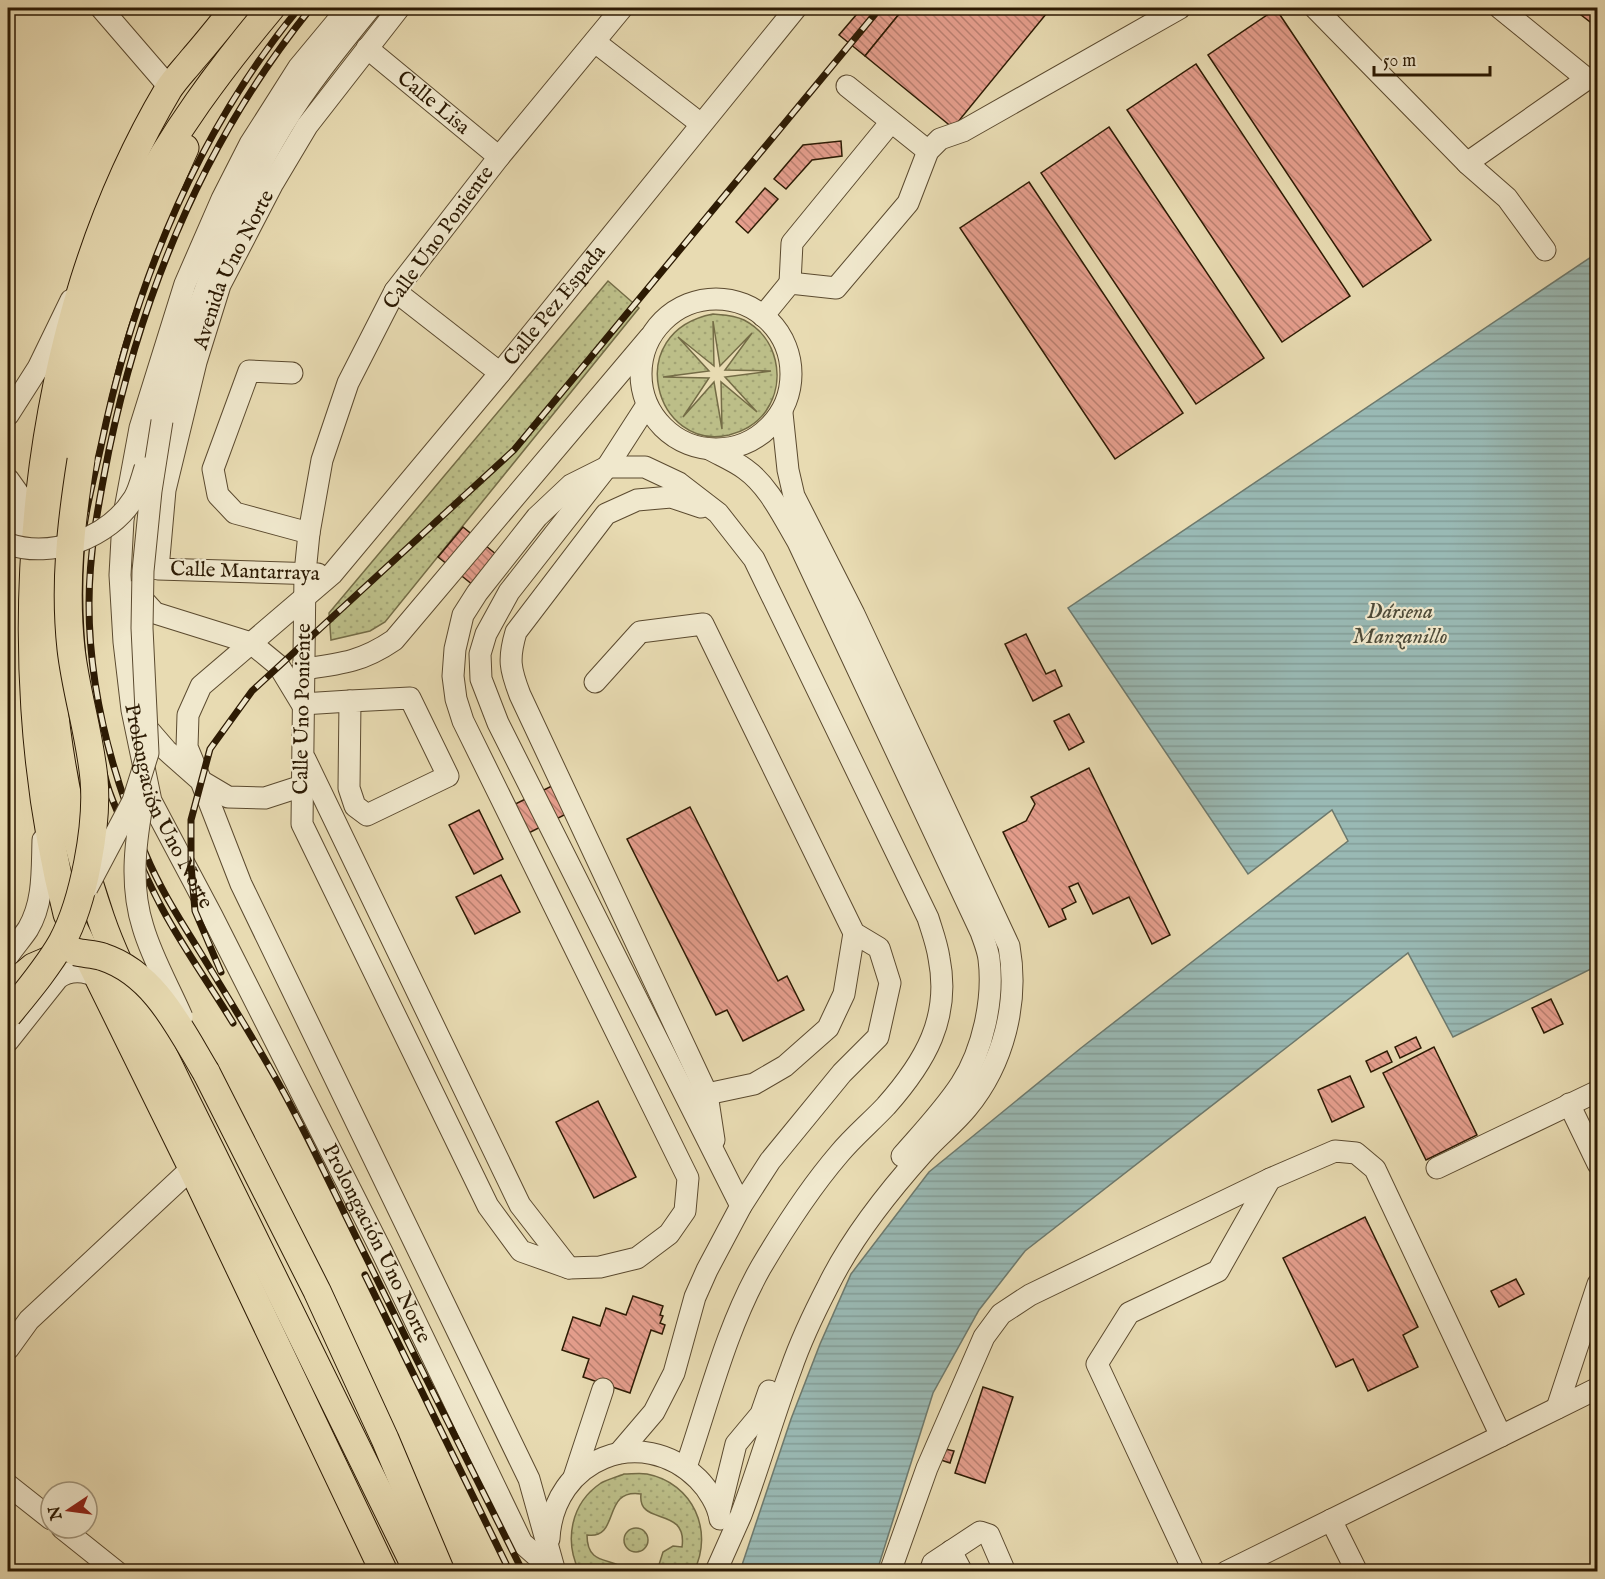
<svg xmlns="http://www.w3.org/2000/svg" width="1605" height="1579" font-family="'IM FELL English',serif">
<defs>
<pattern id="park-dots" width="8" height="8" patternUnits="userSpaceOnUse" patternTransform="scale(1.5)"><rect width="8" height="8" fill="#bcbe88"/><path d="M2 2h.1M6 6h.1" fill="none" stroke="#a2a374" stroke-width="1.8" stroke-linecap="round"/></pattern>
<pattern id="water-rules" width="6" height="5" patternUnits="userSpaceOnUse" patternTransform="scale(1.5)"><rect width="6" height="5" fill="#99b9b4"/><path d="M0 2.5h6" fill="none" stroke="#849e99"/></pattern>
<pattern id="building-back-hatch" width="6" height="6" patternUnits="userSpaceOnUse" patternTransform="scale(1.5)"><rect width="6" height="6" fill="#e59e8d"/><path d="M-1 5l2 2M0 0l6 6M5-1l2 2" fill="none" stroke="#ba8071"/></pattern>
</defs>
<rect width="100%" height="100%" fill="#e8dbb2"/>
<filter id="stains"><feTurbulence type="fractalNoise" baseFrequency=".00333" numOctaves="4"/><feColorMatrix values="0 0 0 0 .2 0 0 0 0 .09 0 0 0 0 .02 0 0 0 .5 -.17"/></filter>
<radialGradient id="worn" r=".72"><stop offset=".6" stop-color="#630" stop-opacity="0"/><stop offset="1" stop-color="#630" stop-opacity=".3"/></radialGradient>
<!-- park -->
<g fill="url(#park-dots)" stroke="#746c46" stroke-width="1.5" fill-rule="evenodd">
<polygon points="608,281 639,308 385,622 370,631 331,640 329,613"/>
<path d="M713,314C724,315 734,315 744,320C777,337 787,380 766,411C757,424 744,431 729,435C655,452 621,332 713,314ZM713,321L720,366L752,333L725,370L771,371L725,377L757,412L721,382L722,429L714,382L683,417L709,378L663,377L709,371L678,337L714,366Z"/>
<path d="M624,1474C631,1474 640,1473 647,1474C693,1483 714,1531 694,1571H657L663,1552L673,1546L682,1547C688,1505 637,1527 641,1494C601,1488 621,1540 587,1535C587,1568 614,1556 627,1571H579C564,1540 571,1503 601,1483C608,1479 617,1477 624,1474Z"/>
<circle cx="636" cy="1540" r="12"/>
</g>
<!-- water -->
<polygon fill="url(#water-rules)" stroke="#6d796d" stroke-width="1.5" points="1597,253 1597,966 1453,1037 1408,953 1025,1251 979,1310 933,1393 877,1571 740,1571 791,1419 820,1344 851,1274 929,1172 1081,1048 1348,841 1332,810 1248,874 1068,608"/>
<!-- building -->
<g fill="url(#building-back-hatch)" stroke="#2c1a03" stroke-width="1.5">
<polygon points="862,8 904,8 865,56 839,35"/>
<polygon points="904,8 1051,8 953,128 865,56"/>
<polygon points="1572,8 1598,8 1598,28"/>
<polygon points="1276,9 1431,240 1363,287 1208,55"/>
<polygon points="1196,64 1350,296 1282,342 1127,110"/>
<polygon points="1109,127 1264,358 1196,404 1041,173"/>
<polygon points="841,141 842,156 812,160 786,189 774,179 803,145"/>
<polygon points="1029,182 1183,413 1115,459 960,228"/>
<polygon points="765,188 778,199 748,233 736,222"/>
<polygon points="463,527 497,555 473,585 438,557"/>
<polygon points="1026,634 1046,674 1055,670 1062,686 1033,701 1005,644"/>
<polygon points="1069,714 1084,742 1069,750 1054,721"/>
<polygon points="1089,768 1170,935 1152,944 1129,897 1093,914 1078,883 1069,887 1076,902 1062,909 1066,919 1049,927 1003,832 1026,821 1035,804 1031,797"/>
<polygon points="566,779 580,807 513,841 499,812"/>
<polygon points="690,807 778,981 787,976 804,1010 743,1041 727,1010 716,1015 627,839"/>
<polygon points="479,810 503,859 474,874 449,825"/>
<polygon points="501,875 520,912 475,934 456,897"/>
<polygon points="1551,999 1563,1024 1544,1033 1532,1008"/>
<polygon points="1416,1037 1421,1048 1400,1058 1395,1047"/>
<polygon points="1434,1047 1477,1135 1426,1160 1383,1073"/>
<polygon points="1387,1051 1392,1062 1371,1072 1366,1061"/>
<polygon points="1350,1076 1364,1107 1332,1122 1318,1090"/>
<polygon points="598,1101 636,1177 594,1198 556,1122"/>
<polygon points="1365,1217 1418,1327 1403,1335 1418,1367 1368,1391 1353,1359 1336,1367 1283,1258"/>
<polygon points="1516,1279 1524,1294 1499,1307 1491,1291"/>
<polygon points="633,1296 663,1306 660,1315 663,1316 660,1323 665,1325 662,1334 651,1330 630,1393 583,1377 589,1359 562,1350 573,1317 600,1326 606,1308 626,1315"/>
<polygon points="983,1387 1013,1397 985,1483 955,1473"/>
<polygon points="945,1449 954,1451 950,1463 941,1460"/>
</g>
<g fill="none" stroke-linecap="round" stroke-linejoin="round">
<defs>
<g id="minor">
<polyline points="101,8 170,88"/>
<path id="s1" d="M348,8L299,67L250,144L222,199L185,284L140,428L123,520L120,575L124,642L132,710L151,801L212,916L382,1252L522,1543L555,1572"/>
<path d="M622,8L499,157L395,291L348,383L322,460L309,533L305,573L302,824L488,1206L521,1251L569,1268L600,1267L637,1258L669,1234L685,1211L688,1178L463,721L456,699L453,676L455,649L463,615L477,593L537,517L571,485L607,467H645L679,483L718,513L754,559L928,918C932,931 937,944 939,958C951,1018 925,1062 886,1106C871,1122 853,1137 839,1154C809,1189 784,1228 761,1267C726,1329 709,1400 686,1467"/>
<polyline points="1315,8 1467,163 1507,198 1545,250"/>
<polyline points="595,42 701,124"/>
<path id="s2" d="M367,48L499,157"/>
<polyline points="847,86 928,151"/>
<polyline points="1467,163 1587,79 1500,8"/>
<polyline points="790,283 792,243 891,122"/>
<polyline points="395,291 500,373"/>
<circle cx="716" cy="374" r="75"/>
<polyline points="763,316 790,283 836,288 908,203 928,151 940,139 963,131 1180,8"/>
<polyline points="292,373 249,371 213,469 218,495 235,513 309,533"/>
<polyline points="647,405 607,467 509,592 486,634 480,654 481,679 498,723 741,1206"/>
<polyline points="8,415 38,368 71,300"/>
<path d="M162,421C193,318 227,217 283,125C308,84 340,45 370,8"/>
<path d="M711,450C722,456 734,461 745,469C769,486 783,517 798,542L981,932C984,941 988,950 989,959C994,999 983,1050 961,1084C944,1110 922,1133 902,1156"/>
<polyline points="8,479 18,493 22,534"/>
<path d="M701,507L671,497L637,500L606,514L516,632C508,659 510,669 520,695L707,1094L714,1140"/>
<path id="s3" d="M318,574L158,569L165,490L196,362L220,285L273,183L307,126L399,8"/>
<polyline points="135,591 155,613 251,643 279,666 302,704 350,701"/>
<path d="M303,669C340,664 362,662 394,640L650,337"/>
<polyline points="595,682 640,632 703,624 854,933 879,948 890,983 878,1037 842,1073 770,1161 741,1206 707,1270 695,1297 674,1373 654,1412 619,1453"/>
<polygon points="410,698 448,776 367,815 355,806 349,788 350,701"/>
<polyline points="140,720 166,750 201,781 241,884 529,1479 555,1572"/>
<polyline points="305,759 520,1205 569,1268"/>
<path id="s4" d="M302,786L265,798L228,797L201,781L187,747L188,715L201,686L332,574L500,373L796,8"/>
<path d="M8,956C14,947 22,938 28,929C44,902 42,870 43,840"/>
<path d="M8,1041L58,978C71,969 84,971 99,977"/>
<polyline points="707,1094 754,1084 785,1066 828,1028 844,994 854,933"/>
<polyline points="1569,1104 1598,1164"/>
<polyline points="1437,1168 1598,1091"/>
<polyline points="8,1349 29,1320 192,1168"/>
<polyline points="1557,1408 1598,1284"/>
<polyline points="574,1477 603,1389"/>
<polyline points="8,1485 51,1519"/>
<polyline points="719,1513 736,1444 761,1414 769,1391"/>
<polyline points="1331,1520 1357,1572"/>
<polyline points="62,1528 117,1572"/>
<path d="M549,1539C553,1459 641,1423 698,1479C708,1489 718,1505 720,1519"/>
<polyline points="951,1551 962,1572"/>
<path d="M717,1569C725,1551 733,1533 741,1515C759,1467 773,1417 791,1369C801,1340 814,1313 828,1286C851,1239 888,1192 923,1153C937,1137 954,1124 967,1108C1004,1063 1019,1002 1009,946L854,614L794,496L788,470L782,413"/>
<polyline points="890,1572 927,1468 984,1337 1001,1314 1030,1295 1270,1179 1335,1151 1356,1153 1375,1169 1501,1436"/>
<polyline points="930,1572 933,1563 980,1532 989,1535 1005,1572"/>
<polyline points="1194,1572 1097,1364 1129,1313 1218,1271 1270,1179"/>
<polyline points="1226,1572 1598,1388"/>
</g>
<g id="major">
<path d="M235,8C221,25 207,43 192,60C184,70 175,79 168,90C28,326 0,653 67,914L192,1168L384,1572"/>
<path d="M271,8C220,69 172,133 136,204C104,267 85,337 71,407C63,448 54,490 51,533C41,660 59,799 101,919C113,954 130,988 147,1020C168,1064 189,1107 211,1151C280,1291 349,1431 418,1572"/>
<path d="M81,460C92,411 102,361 118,314C138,258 160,202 185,148"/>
<polyline points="8,988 33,967 54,958"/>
<polyline points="206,1072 317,1291 385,1439 441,1572"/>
</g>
</defs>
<!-- minor casing -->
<use href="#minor" stroke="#5b4a2f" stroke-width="23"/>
<!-- major casing -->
<use href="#major" stroke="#2c1a03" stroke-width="29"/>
<!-- minor -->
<use href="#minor" stroke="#f0e8cd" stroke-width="21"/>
<!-- major -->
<use href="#major" stroke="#e8dbb2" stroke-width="27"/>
<defs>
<g id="rail">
<path d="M311,8C206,138 143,288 109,450C99,501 89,551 89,604C89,689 112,776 146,855C160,889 181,921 200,952C229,999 258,1046 284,1093C313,1146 338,1201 365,1255C417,1361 470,1466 523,1572"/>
<polyline points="221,972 195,911 191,865 191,820 210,749 252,691 514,450 880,8"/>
<path d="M233,1023C210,985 184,949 163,910C150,886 139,861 128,835C121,819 112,802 107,784C87,711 76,631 81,555C83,518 93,482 101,446C134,287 195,134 299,8"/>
<polyline points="365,1275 510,1572"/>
</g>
</defs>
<!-- rail casing -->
<use href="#rail" stroke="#2c1a03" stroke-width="7"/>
<!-- rail -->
<use href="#rail" stroke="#f0e8cd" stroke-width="4.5" stroke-dasharray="14" stroke-linecap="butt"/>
<defs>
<g id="minor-bridge">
<path d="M8,544C52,559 109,538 134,498C139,490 142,477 145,468"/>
<path d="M144,794C136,838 129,883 143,927C152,958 169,987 182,1017"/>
<polyline points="87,888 133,801 148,753 142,628 143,571 151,491 162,421"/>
</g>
<g id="major-bridge">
<path d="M76,952C84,954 95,954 103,957C155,974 180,1029 206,1072"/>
<path d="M8,1015C26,993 48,967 62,942C84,901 98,825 94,779C90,735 76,693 71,649C64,585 71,523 81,460"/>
</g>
</defs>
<!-- minor-bridge casing -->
<use href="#minor-bridge" stroke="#5b4a2f" stroke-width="23" stroke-linecap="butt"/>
<!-- major-bridge casing -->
<use href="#major-bridge" stroke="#2c1a03" stroke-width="29" stroke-linecap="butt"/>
<!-- minor-bridge -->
<use href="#minor-bridge" stroke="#f0e8cd" stroke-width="21"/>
<!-- major-bridge -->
<use href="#major-bridge" stroke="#e8dbb2" stroke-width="27"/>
</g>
<g text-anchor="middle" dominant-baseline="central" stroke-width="4.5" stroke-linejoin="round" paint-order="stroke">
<!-- street labels -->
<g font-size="21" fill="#2c1a03" stroke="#f0e8cd">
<text stroke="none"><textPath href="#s2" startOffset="86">Calle Lisa</textPath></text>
<text transform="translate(439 238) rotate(-54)">Calle Uno Poniente</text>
<text stroke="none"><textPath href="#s3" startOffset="471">Avenida Uno Norte</textPath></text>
<text stroke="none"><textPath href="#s4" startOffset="729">Calle Pez Espada</textPath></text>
<text transform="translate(245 572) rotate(2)">Calle Mantarraya</text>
<text transform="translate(303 709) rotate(-89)">Calle Uno Poniente</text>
<text stroke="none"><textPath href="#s1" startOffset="861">Prolongación Uno Norte</textPath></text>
<text stroke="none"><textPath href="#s1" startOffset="1347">Prolongación Uno Norte</textPath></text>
</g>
<!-- water labels -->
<g font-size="22" font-style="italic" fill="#4d4a38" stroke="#f0e8cd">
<text x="1400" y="612">Dársena<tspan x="1400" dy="25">Manzanillo</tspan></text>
</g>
</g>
<!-- margin -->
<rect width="1605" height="1579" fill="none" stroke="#e8dbb2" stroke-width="30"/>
<rect x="9" y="9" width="1587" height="1561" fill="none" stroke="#2c1a03" stroke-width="3"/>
<rect x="15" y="15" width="1575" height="1549" fill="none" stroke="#2c1a03" stroke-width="1.5"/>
<!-- north arrow -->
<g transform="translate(69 1510) rotate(257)"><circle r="28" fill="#f0e8cd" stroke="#a2967c" stroke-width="1.5"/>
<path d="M0-4.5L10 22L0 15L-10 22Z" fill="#8f2418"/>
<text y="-9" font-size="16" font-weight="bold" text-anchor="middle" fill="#2c1a03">N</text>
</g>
<!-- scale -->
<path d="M1374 66v9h116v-9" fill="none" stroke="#2c1a03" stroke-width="3"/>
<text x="1383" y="66" font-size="18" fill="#2c1a03" stroke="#f0e8cd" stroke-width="4.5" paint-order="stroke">50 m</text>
<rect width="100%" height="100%" filter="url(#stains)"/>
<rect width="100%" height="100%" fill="url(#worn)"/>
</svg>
